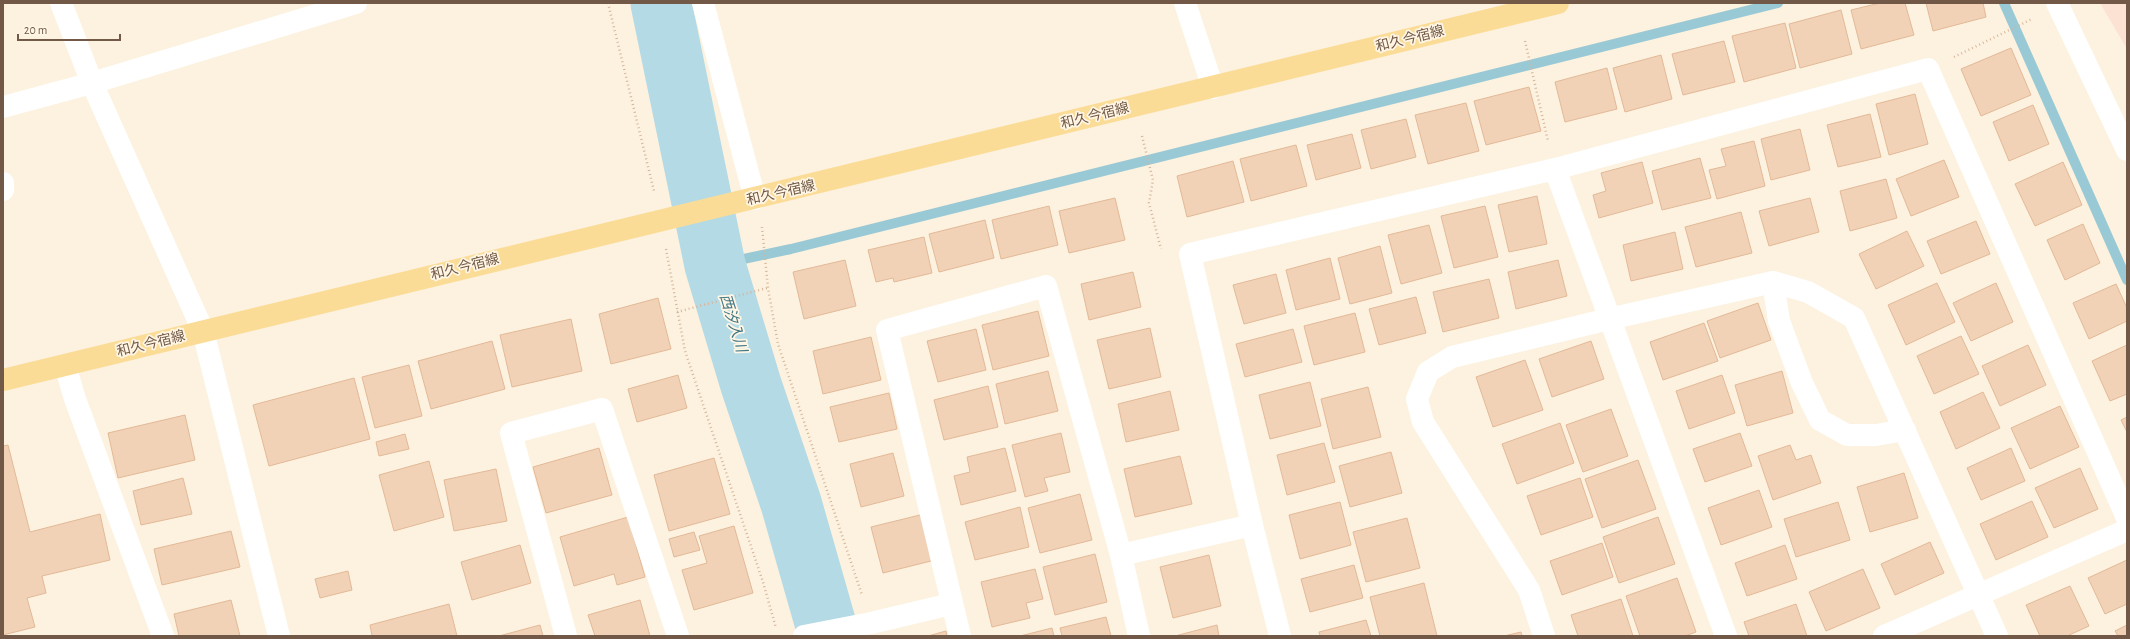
<svg xmlns="http://www.w3.org/2000/svg" width="2130" height="639" font-family="'Alegreya Sans','Noto Sans JP',sans-serif">
<rect width="100%" height="100%" fill="#fcf2df"/>
<!-- commercial -->
<polygon fill="#fce2d2" points="2100,3 2127,3 2127,49"/>
<g fill="none" stroke-linecap="round" stroke-linejoin="round">
<!-- stream -->
<g stroke="#9ac9d6" stroke-width="10">
<polyline points="2004,3 2127,280"/>
<polyline points="715,265 791,249 1778,3"/>
</g>
<!-- river -->
<polyline stroke="#b4dae5" stroke-width="61" points="661,3 715,265 751,385 791,503 829,636"/>
</g>
<!-- building -->
<g fill="#f1d2b7" stroke="#e3b997">
<polygon points="1880,3 1905,3 1914,35 1861,49 1851,10"/>
<polygon points="1926,3 1983,3 1986,17 1933,31"/>
<polygon points="1841,10 1852,54 1800,68 1789,24"/>
<polygon points="1785,23 1796,68 1744,82 1732,36"/>
<polygon points="1724,41 1735,82 1683,95 1672,54"/>
<polygon points="2011,48 2031,95 1981,116 1961,69"/>
<polygon points="1661,55 1672,99 1625,112 1613,68"/>
<polygon points="1607,68 1617,109 1565,122 1555,82"/>
<polygon points="1529,87 1541,131 1486,145 1474,101"/>
<polygon points="1915,94 1928,144 1889,155 1876,104"/>
<polygon points="1466,103 1479,151 1428,164 1415,115"/>
<polygon points="2033,105 2049,144 2009,161 1993,122"/>
<polygon points="1870,114 1881,157 1838,167 1827,125"/>
<polygon points="1406,119 1416,157 1371,169 1361,130"/>
<polygon points="1800,129 1810,170 1771,180 1761,139"/>
<polygon points="1352,134 1361,168 1316,180 1307,145"/>
<polygon points="1754,141 1765,186 1717,199 1709,170 1726,166 1721,149"/>
<polygon points="1296,145 1307,186 1251,201 1240,159"/>
<polygon points="1700,158 1711,198 1662,210 1652,171"/>
<polygon points="1944,160 1959,197 1911,216 1896,179"/>
<polygon points="1233,161 1244,202 1187,217 1177,176"/>
<polygon points="1642,162 1653,203 1599,218 1593,195 1606,191 1601,173"/>
<polygon points="2063,162 2082,205 2035,226 2015,184"/>
<polygon points="1886,179 1897,218 1850,231 1840,191"/>
<polygon points="1537,196 1547,244 1509,252 1498,205"/>
<polygon points="1115,198 1125,240 1069,253 1059,211"/>
<polygon points="1810,198 1819,232 1769,246 1759,211"/>
<polygon points="1049,206 1058,245 1001,259 992,220"/>
<polygon points="1485,206 1498,257 1454,268 1441,216"/>
<polygon points="1741,212 1752,253 1696,267 1685,227"/>
<polygon points="985,220 994,258 939,272 929,234"/>
<polygon points="1976,221 1990,254 1941,274 1927,241"/>
<polygon points="2083,224 2100,263 2065,280 2047,240"/>
<polygon points="1429,225 1442,273 1401,284 1388,235"/>
<polygon points="1907,231 1924,266 1876,289 1859,254"/>
<polygon points="1675,232 1683,269 1631,281 1623,245"/>
<polygon points="924,237 932,273 894,282 893,278 876,282 868,250"/>
<polygon points="1380,246 1392,293 1350,304 1338,258"/>
<polygon points="1330,258 1340,299 1296,310 1286,270"/>
<polygon points="845,260 856,306 804,319 793,272"/>
<polygon points="1558,260 1567,296 1516,309 1508,272"/>
<polygon points="1133,272 1141,307 1089,320 1081,284"/>
<polygon points="1276,274 1286,313 1244,324 1233,285"/>
<polygon points="1489,279 1499,318 1443,332 1433,292"/>
<polygon points="1937,283 1955,322 1906,345 1888,305"/>
<polygon points="1996,283 2013,322 1971,341 1953,303"/>
<polygon points="2116,284 2127,308 2127,321 2089,339 2073,303"/>
<polygon points="1416,297 1426,333 1379,345 1369,309"/>
<polygon points="658,298 671,349 611,364 599,314"/>
<polygon points="1758,303 1771,340 1720,358 1707,321"/>
<polygon points="1038,311 1049,356 993,370 982,325"/>
<polygon points="1355,313 1365,352 1314,365 1304,326"/>
<polygon points="571,319 582,371 512,387 500,335"/>
<polygon points="1704,323 1718,361 1663,380 1650,342"/>
<polygon points="1150,328 1161,377 1109,389 1097,340"/>
<polygon points="976,329 986,370 938,382 927,341"/>
<polygon points="1293,329 1302,362 1245,377 1236,344"/>
<polygon points="1961,336 1979,374 1934,394 1917,356"/>
<polygon points="871,337 881,380 823,394 813,351"/>
<polygon points="492,341 505,389 431,409 418,361"/>
<polygon points="1591,341 1604,379 1552,397 1539,359"/>
<polygon points="2028,345 2046,385 2000,406 1982,366"/>
<polygon points="2127,345 2127,394 2110,401 2092,361"/>
<polygon points="1525,360 1543,410 1493,427 1476,377"/>
<polygon points="409,365 422,416 375,428 362,377"/>
<polygon points="1048,371 1058,411 1005,424 996,384"/>
<polygon points="1782,371 1793,413 1747,426 1735,385"/>
<polygon points="678,375 687,408 637,422 628,389"/>
<polygon points="1722,375 1735,413 1689,429 1676,391"/>
<polygon points="354,378 370,439 269,466 253,405"/>
<polygon points="1310,382 1321,426 1270,439 1259,395"/>
<polygon points="988,386 998,427 944,440 934,400"/>
<polygon points="1368,387 1381,437 1333,449 1321,399"/>
<polygon points="1170,391 1179,430 1126,442 1118,404"/>
<polygon points="1983,392 2000,428 1956,449 1940,412"/>
<polygon points="889,393 897,429 839,442 830,407"/>
<polygon points="2060,406 2079,447 2030,469 2011,428"/>
<polygon points="1611,409 1628,456 1583,472 1566,425"/>
<polygon points="185,415 195,460 118,478 108,433"/>
<polygon points="2127,417 2127,432 2121,420"/>
<polygon points="1560,423 1574,463 1517,484 1502,444"/>
<polygon points="1061,433 1070,472 1044,478 1048,491 1025,497 1012,445"/>
<polygon points="1740,433 1752,466 1705,482 1693,449"/>
<polygon points="405,434 409,449 379,456 376,442"/>
<polygon points="1324,443 1335,482 1287,495 1277,455"/>
<polygon points="8,445 30,532 100,514 110,560 42,576 46,593 27,598 35,627 3,635 3,446"/>
<polygon points="1790,445 1796,460 1811,455 1821,483 1773,500 1758,456"/>
<polygon points="599,448 612,495 546,513 533,467"/>
<polygon points="1005,448 1016,491 961,505 954,476 970,472 967,457"/>
<polygon points="2011,448 2025,481 1981,500 1967,468"/>
<polygon points="1391,452 1402,493 1350,507 1339,466"/>
<polygon points="893,453 904,496 861,507 850,464"/>
<polygon points="1180,456 1192,504 1135,517 1124,469"/>
<polygon points="714,458 730,514 669,531 654,475"/>
<polygon points="1638,460 1656,509 1602,528 1585,479"/>
<polygon points="429,461 444,517 394,531 379,475"/>
<polygon points="2080,468 2098,509 2054,528 2035,488"/>
<polygon points="496,469 507,521 454,531 444,480"/>
<polygon points="1904,473 1918,518 1870,532 1857,487"/>
<polygon points="183,478 192,514 141,525 133,491"/>
<polygon points="1580,478 1593,517 1541,535 1527,496"/>
<polygon points="1759,490 1772,527 1721,545 1708,508"/>
<polygon points="1080,494 1092,540 1040,553 1028,508"/>
<polygon points="2032,501 2048,537 1996,560 1980,524"/>
<polygon points="1340,502 1351,545 1300,559 1289,515"/>
<polygon points="1838,502 1850,540 1796,557 1784,519"/>
<polygon points="1020,507 1029,547 975,560 965,522"/>
<polygon points="924,514 935,560 883,573 871,527"/>
<polygon points="628,517 645,577 617,585 614,574 574,586 560,537"/>
<polygon points="1658,517 1675,564 1619,583 1603,537"/>
<polygon points="1407,518 1420,568 1366,582 1353,532"/>
<polygon points="734,526 753,593 694,610 682,570 707,563 699,536"/>
<polygon points="231,531 240,567 162,585 154,549"/>
<polygon points="694,532 700,550 674,557 669,539"/>
<polygon points="1930,542 1944,573 1895,595 1881,564"/>
<polygon points="1602,543 1613,577 1562,595 1550,561"/>
<polygon points="520,545 531,583 472,600 461,562"/>
<polygon points="1785,545 1797,579 1747,596 1735,563"/>
<polygon points="1095,554 1107,602 1055,615 1043,567"/>
<polygon points="1209,555 1221,606 1173,618 1160,567"/>
<polygon points="2127,560 2127,604 2105,614 2088,578"/>
<polygon points="1354,565 1363,598 1310,612 1301,579"/>
<polygon points="1035,569 1043,599 1026,603 1030,618 992,627 981,582"/>
<polygon points="1863,569 1880,608 1826,631 1809,592"/>
<polygon points="348,571 352,590 320,598 315,579"/>
<polygon points="1677,578 1696,632 1685,636 1640,636 1626,596"/>
<polygon points="1424,583 1437,636 1380,636 1370,597"/>
<polygon points="2070,586 2089,626 2067,636 2040,636 2026,605"/>
<polygon points="1621,599 1633,636 1578,636 1571,615"/>
<polygon points="231,600 240,636 179,636 174,614"/>
<polygon points="640,600 650,636 595,636 588,615"/>
<polygon points="449,604 457,636 372,636 370,625"/>
<polygon points="1796,604 1807,636 1749,636 1744,622"/>
<polygon points="1106,617 1111,636 1062,636 1060,628"/>
<polygon points="1366,620 1371,636 1320,636 1319,632"/>
<polygon points="540,625 543,636 499,636"/>
<polygon points="1217,625 1219,636 1175,636"/>
<polygon points="2127,625 2127,636 2118,636 2115,631"/>
<polygon points="1052,628 1054,636 1020,636"/>
<polygon points="946,631 947,636 928,636"/>
<polygon points="1521,632 1522,636 1504,636"/>
</g>
<g fill="none" stroke-linecap="round" stroke-linejoin="round">
<!-- path -->
<g stroke="#d5b59b" stroke-width="2.5" stroke-dasharray="1 3" stroke-linecap="butt">
<polyline points="608,3 654,191"/>
<polyline points="1525,41 1548,141"/>
<polyline points="1954,57 2032,19"/>
<polyline points="1142,136 1153,180 1149,203 1161,249"/>
<polyline points="762,227 768,288 778,344 862,595"/>
<polyline points="666,249 685,351 763,582 776,628"/>
<polyline points="677,312 767,288"/>
</g>
<!-- minor -->
<g stroke="#fff" stroke-width="22">
<polyline points="61,3 92,83 203,331 279,636"/>
<polyline points="703,3 755,199"/>
<polyline points="1185,3 1213,88"/>
<polyline points="2057,3 2127,150"/>
<polyline points="3,107 92,83 356,3"/>
<polyline points="1555,169 1726,636"/>
<polyline points="3,183 3,190"/>
<polyline points="1773,282 1779,321 1802,383 1820,420 1847,435 1876,435 1905,430"/>
<polyline points="65,365 75,399 163,636"/>
<polyline points="1121,555 1252,525"/>
<polyline points="566,636 511,433 602,409 678,636"/>
<polyline points="804,636 871,623 951,604"/>
<polyline points="960,636 887,330 1046,286 1121,555 1139,636"/>
<polyline points="1280,636 1252,525 1190,254 1555,169 1928,69 2127,518"/>
<polyline points="1544,636 1529,590 1423,422 1417,399 1428,372 1452,357 1609,319 1773,282 1808,292 1854,318 1997,636"/>
<polyline points="1884,636 2127,530"/>
</g>
<!-- major -->
<polyline stroke="#fbdc97" stroke-width="22" points="3,380 1558,3"/>
</g>
<g text-anchor="middle" dominant-baseline="central" stroke-width="3.5" stroke-linejoin="round" paint-order="stroke">
<!-- street labels -->
<g font-size="14" fill="#725947" stroke="#fff6e5">
<text transform="translate(1410 39) rotate(-14)">和久今宿線</text>
<text transform="translate(1095 116) rotate(-14)">和久今宿線</text>
<text transform="translate(781 193) rotate(-13)">和久今宿線</text>
<text transform="translate(465 267) rotate(-14)">和久今宿線</text>
<text transform="translate(151 344) rotate(-14)">和久今宿線</text>
</g>
<!-- water labels -->
<g font-size="15" font-style="italic" fill="#417685" stroke="#fff6e5">
<text transform="translate(733 323) rotate(73)">西汐入川</text>
</g>
</g>
<!-- border -->
<rect width="2130" height="639" fill="none" stroke="#725947" stroke-width="8"/>
<!-- scale -->
<path d="M18 34v6h102v-6" fill="none" stroke="#725947" stroke-width="2"/>
<text x="24" y="34" font-size="12" fill="#725947" stroke="#fff6e5" stroke-width="3" paint-order="stroke">20 m</text>
</svg>
